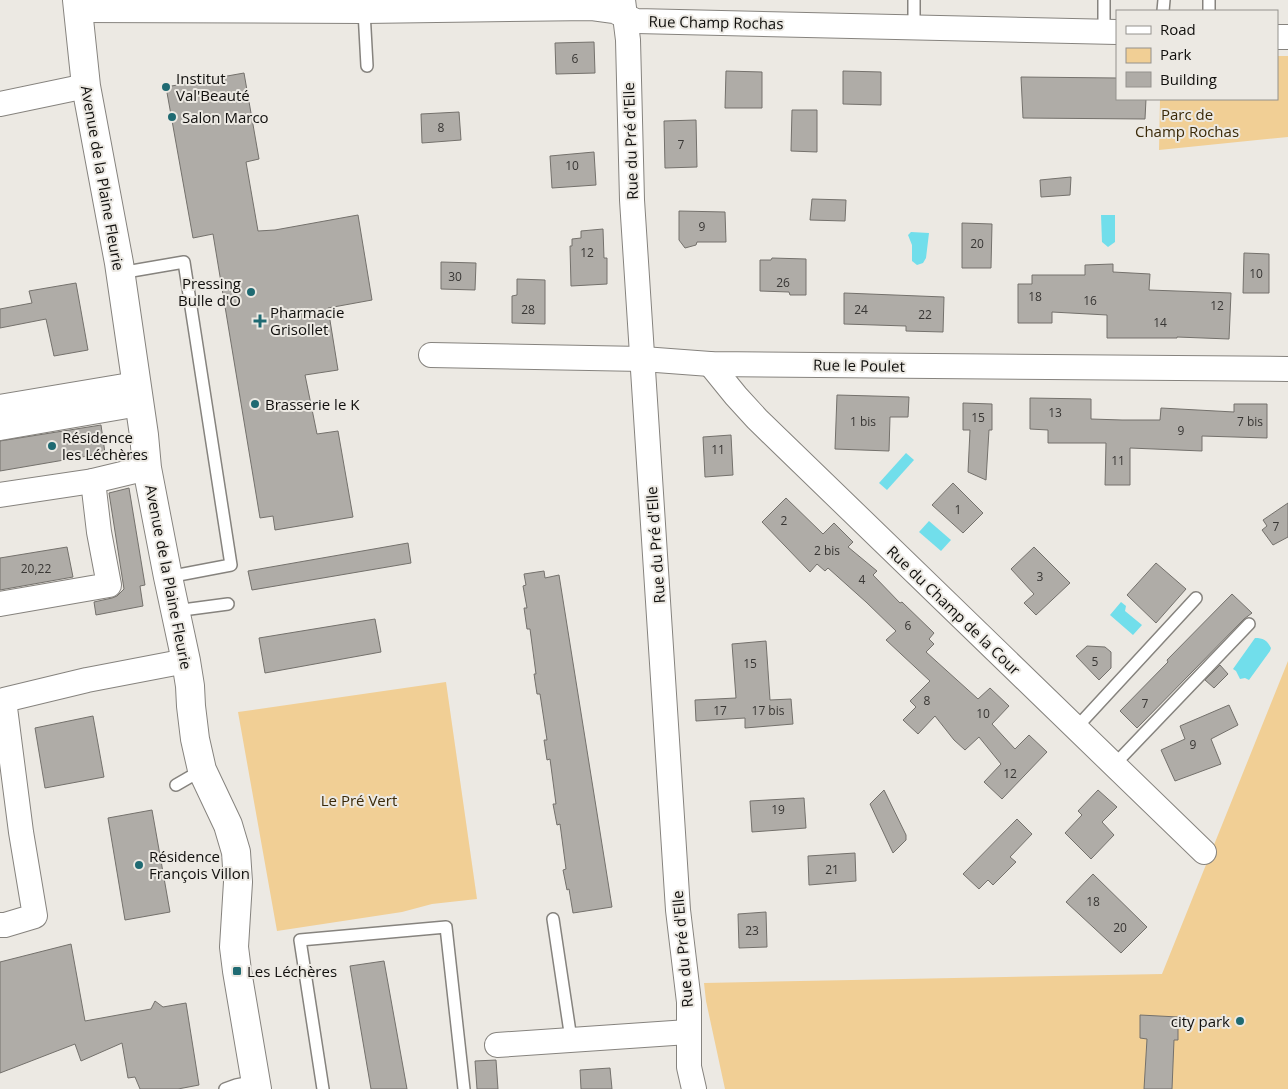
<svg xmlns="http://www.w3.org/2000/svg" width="1288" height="1089" font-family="'Open Sans',sans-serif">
<rect width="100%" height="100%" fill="#ece9e3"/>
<!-- green -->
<g fill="#f1cf95">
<polygon points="1277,56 1288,56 1288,137 1159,150 1160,99 1277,99"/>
<polygon points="1288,661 1288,1089 725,1089 706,1001 704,983 1162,974"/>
<polygon points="446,682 477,899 432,904 402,912 277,931 238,712"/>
</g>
<!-- water -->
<g fill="#71deeb">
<polygon points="1101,215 1115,215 1115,242 1108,247 1102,242"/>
<polygon points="911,232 929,233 926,258 923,263 917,265 912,261 912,245 908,235"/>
<polygon points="906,453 914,460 887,490 879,483"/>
<polygon points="929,521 951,540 941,551 919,532"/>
<polygon points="1121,602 1126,606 1125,611 1142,625 1133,635 1110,615"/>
<path d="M1255,638C1263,638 1267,640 1271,648L1270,651L1249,680L1245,678L1240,679L1236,671L1233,669Z"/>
</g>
<!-- building -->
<g fill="#afaca7" stroke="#74716c">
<polygon points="594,42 595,73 556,74 555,43"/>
<polygon points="726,71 762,72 762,108 725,108"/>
<polygon points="843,71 881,72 881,105 843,104"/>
<polygon points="244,73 259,159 246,162 258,231 275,230 358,215 372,300 328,308 338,370 305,375 317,434 338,431 353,517 275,530 273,516 260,518 213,234 193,238 166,87"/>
<polygon points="1021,77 1117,78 1117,99 1146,99 1145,119 1023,118"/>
<polygon points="792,110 817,110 817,152 791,151"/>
<polygon points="459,112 461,140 422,143 421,114"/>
<polygon points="696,120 697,167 665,168 664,121"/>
<polygon points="594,152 596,185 552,188 550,156"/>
<polygon points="1071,177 1070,195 1041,197 1040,180"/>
<polygon points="812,199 846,200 845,221 810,220"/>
<polygon points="679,211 725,212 726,242 697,242 696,245 685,248 679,240"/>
<polygon points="962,223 992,224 991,268 962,268"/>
<polygon points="603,229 604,258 607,258 607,284 571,286 570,246 572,246 572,239 581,238 581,231"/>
<polygon points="1244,253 1269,254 1269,293 1243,293"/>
<polygon points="772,258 806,259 806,295 790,295 789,292 760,291 760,260 771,260"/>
<polygon points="441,262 476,263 475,290 441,289"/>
<polygon points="1113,264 1113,272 1150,274 1149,290 1231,293 1229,339 1177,337 1177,338 1107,338 1107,315 1052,312 1052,323 1018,323 1018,284 1032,284 1032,275 1085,275 1085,265"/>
<polygon points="517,279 545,280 545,324 512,323 512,296 517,295"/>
<polygon points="76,283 88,350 54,356 46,319 0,328 0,309 32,303 29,291"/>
<polygon points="844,293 944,297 943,332 906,331 906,326 844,324"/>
<polygon points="837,395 909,397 908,417 890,417 889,451 835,449"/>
<polygon points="1030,398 1091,399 1091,419 1122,420 1160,420 1161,408 1234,412 1234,404 1267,404 1267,438 1202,436 1202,451 1130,448 1130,485 1105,485 1106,443 1048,443 1048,430 1030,429"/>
<polygon points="963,403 992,404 992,430 989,430 986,480 968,472 970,430 963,430"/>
<polygon points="101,425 105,453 0,471 0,441"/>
<polygon points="731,435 733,475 705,477 703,437"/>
<polygon points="953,483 983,513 963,533 932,505"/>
<polygon points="129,488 145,585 140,586 143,606 96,615 94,602 112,598 117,596 124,589 109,493"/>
<polygon points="786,498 823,534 834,523 853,542 848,547 877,571 873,575 900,603 902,602 934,633 929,639 934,644 926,652 978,699 990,688 1009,706 992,724 1015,749 1029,735 1047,752 1002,799 984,782 1001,764 979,737 965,750 954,740 935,716 918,734 903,720 916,707 910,701 930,681 886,640 896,631 866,602 828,568 825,571 817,564 810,572 762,522"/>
<polygon points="1288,503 1288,537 1273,545 1262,530 1267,526 1263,520"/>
<polygon points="408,543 411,563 252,590 248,571"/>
<polygon points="67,547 73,577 0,590 0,558"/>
<polygon points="1034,547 1070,583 1036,615 1024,603 1034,594 1011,569"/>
<polygon points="1156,563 1186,589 1156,623 1127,595"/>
<polygon points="544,571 545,578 559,575 612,907 573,913 569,889 567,890 563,870 566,869 560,824 557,825 553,804 556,804 550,759 547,760 544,740 547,740 540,694 537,694 534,674 536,674 530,629 527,629 524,608 527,608 523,586 526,585 524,574"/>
<polygon points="1232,594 1252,613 1244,619 1137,728 1120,711 1168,662 1167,660"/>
<polygon points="375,619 381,652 265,673 259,638"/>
<polygon points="766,641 770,700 791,699 793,724 745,728 745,718 696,721 695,700 736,698 732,644"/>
<polygon points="1087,646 1105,647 1111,652 1111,668 1099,680 1076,656"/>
<polygon points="1220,665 1228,674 1214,688 1205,680"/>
<polygon points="1229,705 1238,725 1211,739 1221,764 1175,781 1161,750 1185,739 1180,726"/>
<polygon points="93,716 104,777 45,788 35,728"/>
<polygon points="884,790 906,835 906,840 893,853 870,804"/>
<polygon points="1098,790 1117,807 1102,822 1114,835 1091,859 1065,833 1082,815 1078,811"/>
<polygon points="804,798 806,828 752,832 750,801"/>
<polygon points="152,810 170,912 125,920 108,818"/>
<polygon points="1017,819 1032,834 1010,857 1016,862 993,885 988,880 979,889 963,874"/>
<polygon points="855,853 856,881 809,885 808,856"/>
<polygon points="1093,874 1147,927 1121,953 1066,902"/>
<polygon points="766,912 767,947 739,948 738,914"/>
<polygon points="71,944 85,1021 151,1009 155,1001 163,1007 186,1003 199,1085 178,1089 140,1089 135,1077 128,1078 122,1043 81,1061 75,1044 0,1073 0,962"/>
<polygon points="384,961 407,1089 371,1089 350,966"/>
<polygon points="1140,1015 1178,1017 1178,1040 1174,1040 1172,1089 1144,1089 1147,1039 1140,1038"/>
<polygon points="496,1060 498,1089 477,1089 475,1061"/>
<polygon points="610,1068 612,1089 581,1089 580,1070"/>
</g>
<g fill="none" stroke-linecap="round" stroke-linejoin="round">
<defs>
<g id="service">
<polyline points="364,11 367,66"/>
<polyline points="1163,11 1164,0"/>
<polyline points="1209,11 1209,0"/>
<polyline points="914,28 914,0"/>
<polyline points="1104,32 1104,0"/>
<polyline points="120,273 184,262 231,565 168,577"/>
<polyline points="175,611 228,604"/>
<polyline points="1076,728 1196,598"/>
<polyline points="1114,765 1249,624"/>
<polyline points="176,785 202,770"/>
<polyline points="553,919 571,1039"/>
<polyline points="225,1089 236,1085 256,1081"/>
<polyline points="323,1089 300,940 446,927 464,1089"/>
</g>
<g id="minor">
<polyline points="623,0 628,40 632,200 678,910 689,1002 689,1067 694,1089"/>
<polyline points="77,10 364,11 592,8 614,11 636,21 1117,32"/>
<polyline points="1277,37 1288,37"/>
<polyline points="0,104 86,86"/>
<polyline points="431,355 643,359 710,364 1288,369"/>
<polyline points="710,364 736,396 757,419 1204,852"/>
<polyline points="0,407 136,384"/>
<polyline points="0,428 139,404"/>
<polyline points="0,495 93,481 147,468"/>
<polyline points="0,604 109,585 99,532 93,481"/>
<polyline points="0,925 5,925 35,916 21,832 4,700 87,680 186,661"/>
<polyline points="497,1045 688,1032"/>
</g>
<polyline id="tertiary" points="77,0 86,86 119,263 144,435 147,468 168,577 186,661 190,686 191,706 195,739 202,770 228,825 236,852 238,882 234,947 237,971 257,1089"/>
</defs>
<!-- service casing -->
<use href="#service" stroke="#86837e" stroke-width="14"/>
<!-- minor casing -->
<use href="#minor" stroke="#86837e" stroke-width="26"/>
<!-- tertiary casing -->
<use href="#tertiary" stroke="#86837e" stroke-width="30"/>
<!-- service -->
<use href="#service" stroke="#fff" stroke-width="11"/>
<!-- minor -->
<use href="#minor" stroke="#fff" stroke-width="24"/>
<!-- tertiary -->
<use href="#tertiary" stroke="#fff" stroke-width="28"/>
</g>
<!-- markers -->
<g fill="#1f6a72" stroke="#ece9e3" stroke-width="2">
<circle cx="166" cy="87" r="5"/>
<circle cx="172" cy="117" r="5"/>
<circle cx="251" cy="292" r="5"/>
<path d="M257.5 313.5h5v5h5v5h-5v5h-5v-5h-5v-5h5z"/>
<circle cx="255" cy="404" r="5"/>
<circle cx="52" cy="446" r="5"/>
<circle cx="139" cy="865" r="5"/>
<rect x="232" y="966" width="10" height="10" rx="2.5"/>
<circle cx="1240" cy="1021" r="5"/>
</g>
<g text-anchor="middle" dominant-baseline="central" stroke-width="4" stroke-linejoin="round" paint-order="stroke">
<!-- number labels -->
<g font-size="12" fill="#383634">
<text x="575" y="58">6</text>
<text x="441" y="127">8</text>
<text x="681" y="144">7</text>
<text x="572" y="165">10</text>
<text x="702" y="226">9</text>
<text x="977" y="243">20</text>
<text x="587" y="252">12</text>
<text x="1256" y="273">10</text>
<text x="455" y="276">30</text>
<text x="783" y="282">26</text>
<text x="1035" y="296">18</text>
<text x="1090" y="300">16</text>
<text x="1217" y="305">12</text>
<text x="528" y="309">28</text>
<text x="861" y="309">24</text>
<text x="925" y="314">22</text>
<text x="1160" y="322">14</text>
<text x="1055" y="412">13</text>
<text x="978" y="417">15</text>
<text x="863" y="421">1 bis</text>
<text x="1250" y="421">7 bis</text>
<text x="1181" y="430">9</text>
<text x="718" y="449">11</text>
<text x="1118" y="460">11</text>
<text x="958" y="509">1</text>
<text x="784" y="520">2</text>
<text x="1276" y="526">7</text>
<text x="827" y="550">2 bis</text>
<text x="36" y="568">20,22</text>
<text x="1040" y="576">3</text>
<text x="862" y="579">4</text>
<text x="908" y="625">6</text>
<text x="1095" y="661">5</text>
<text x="750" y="663">15</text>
<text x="927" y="700">8</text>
<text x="1145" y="703">7</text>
<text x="720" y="710">17</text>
<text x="768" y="710">17 bis</text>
<text x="983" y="713">10</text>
<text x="1193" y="744">9</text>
<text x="1010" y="773">12</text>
<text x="778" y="809">19</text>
<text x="832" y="869">21</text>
<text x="1093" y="901">18</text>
<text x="1120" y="927">20</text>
<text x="752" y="930">23</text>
</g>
<!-- street labels -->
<g font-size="15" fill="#100f0d" stroke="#ece9e3">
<text transform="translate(716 22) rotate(1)">Rue Champ Rochas</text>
<text transform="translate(630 141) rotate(-92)">Rue du Pré d'Elle</text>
<text transform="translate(103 178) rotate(80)">Avenue de la Plaine Fleurie</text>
<text transform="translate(859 365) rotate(1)">Rue le Poulet</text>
<text transform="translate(655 545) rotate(-94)">Rue du Pré d'Elle</text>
<text transform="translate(169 577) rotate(79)">Avenue de la Plaine Fleurie</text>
<text transform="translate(954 610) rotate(44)">Rue du Champ de la Cour</text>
<text transform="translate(682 949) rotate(-95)">Rue du Pré d'Elle</text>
</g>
<!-- poi labels -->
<g font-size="15" fill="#100f0d" stroke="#ece9e3" text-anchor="start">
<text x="176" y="78">Institut<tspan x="176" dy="17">Val'Beauté</tspan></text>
<text x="182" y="117">Salon Marco</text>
<text x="241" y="283" text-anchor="end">Pressing<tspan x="241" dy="17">Bulle d'O</tspan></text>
<text x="270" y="312">Pharmacie<tspan x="270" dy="17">Grisollet</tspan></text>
<text x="265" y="404">Brasserie le K</text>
<text x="62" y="437">Résidence<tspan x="62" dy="17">les Léchères</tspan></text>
<text x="149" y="856">Résidence<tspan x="149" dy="17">François Villon</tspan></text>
<text x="247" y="971">Les Léchères</text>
<text x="1230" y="1021" text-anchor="end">city park</text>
</g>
<!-- park labels -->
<g font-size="15" fill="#3a2908" stroke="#ece9e3">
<text x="1187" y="114">Parc de<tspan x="1187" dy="17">Champ Rochas</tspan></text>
<text x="359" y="800">Le Pré Vert</text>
</g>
</g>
<!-- legend -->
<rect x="1116" y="10" width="162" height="90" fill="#ece9e3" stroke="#94928d"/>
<rect x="1126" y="26" width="25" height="8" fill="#ffffff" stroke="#94928d"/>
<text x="1160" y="35" font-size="15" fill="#100f0d">Road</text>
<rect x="1126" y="48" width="25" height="15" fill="#f1cf95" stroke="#94928d"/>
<text x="1160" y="60" font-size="15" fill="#100f0d">Park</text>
<rect x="1126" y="72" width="25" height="15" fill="#afaca7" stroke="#94928d"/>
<text x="1160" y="85" font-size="15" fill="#100f0d">Building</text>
</svg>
